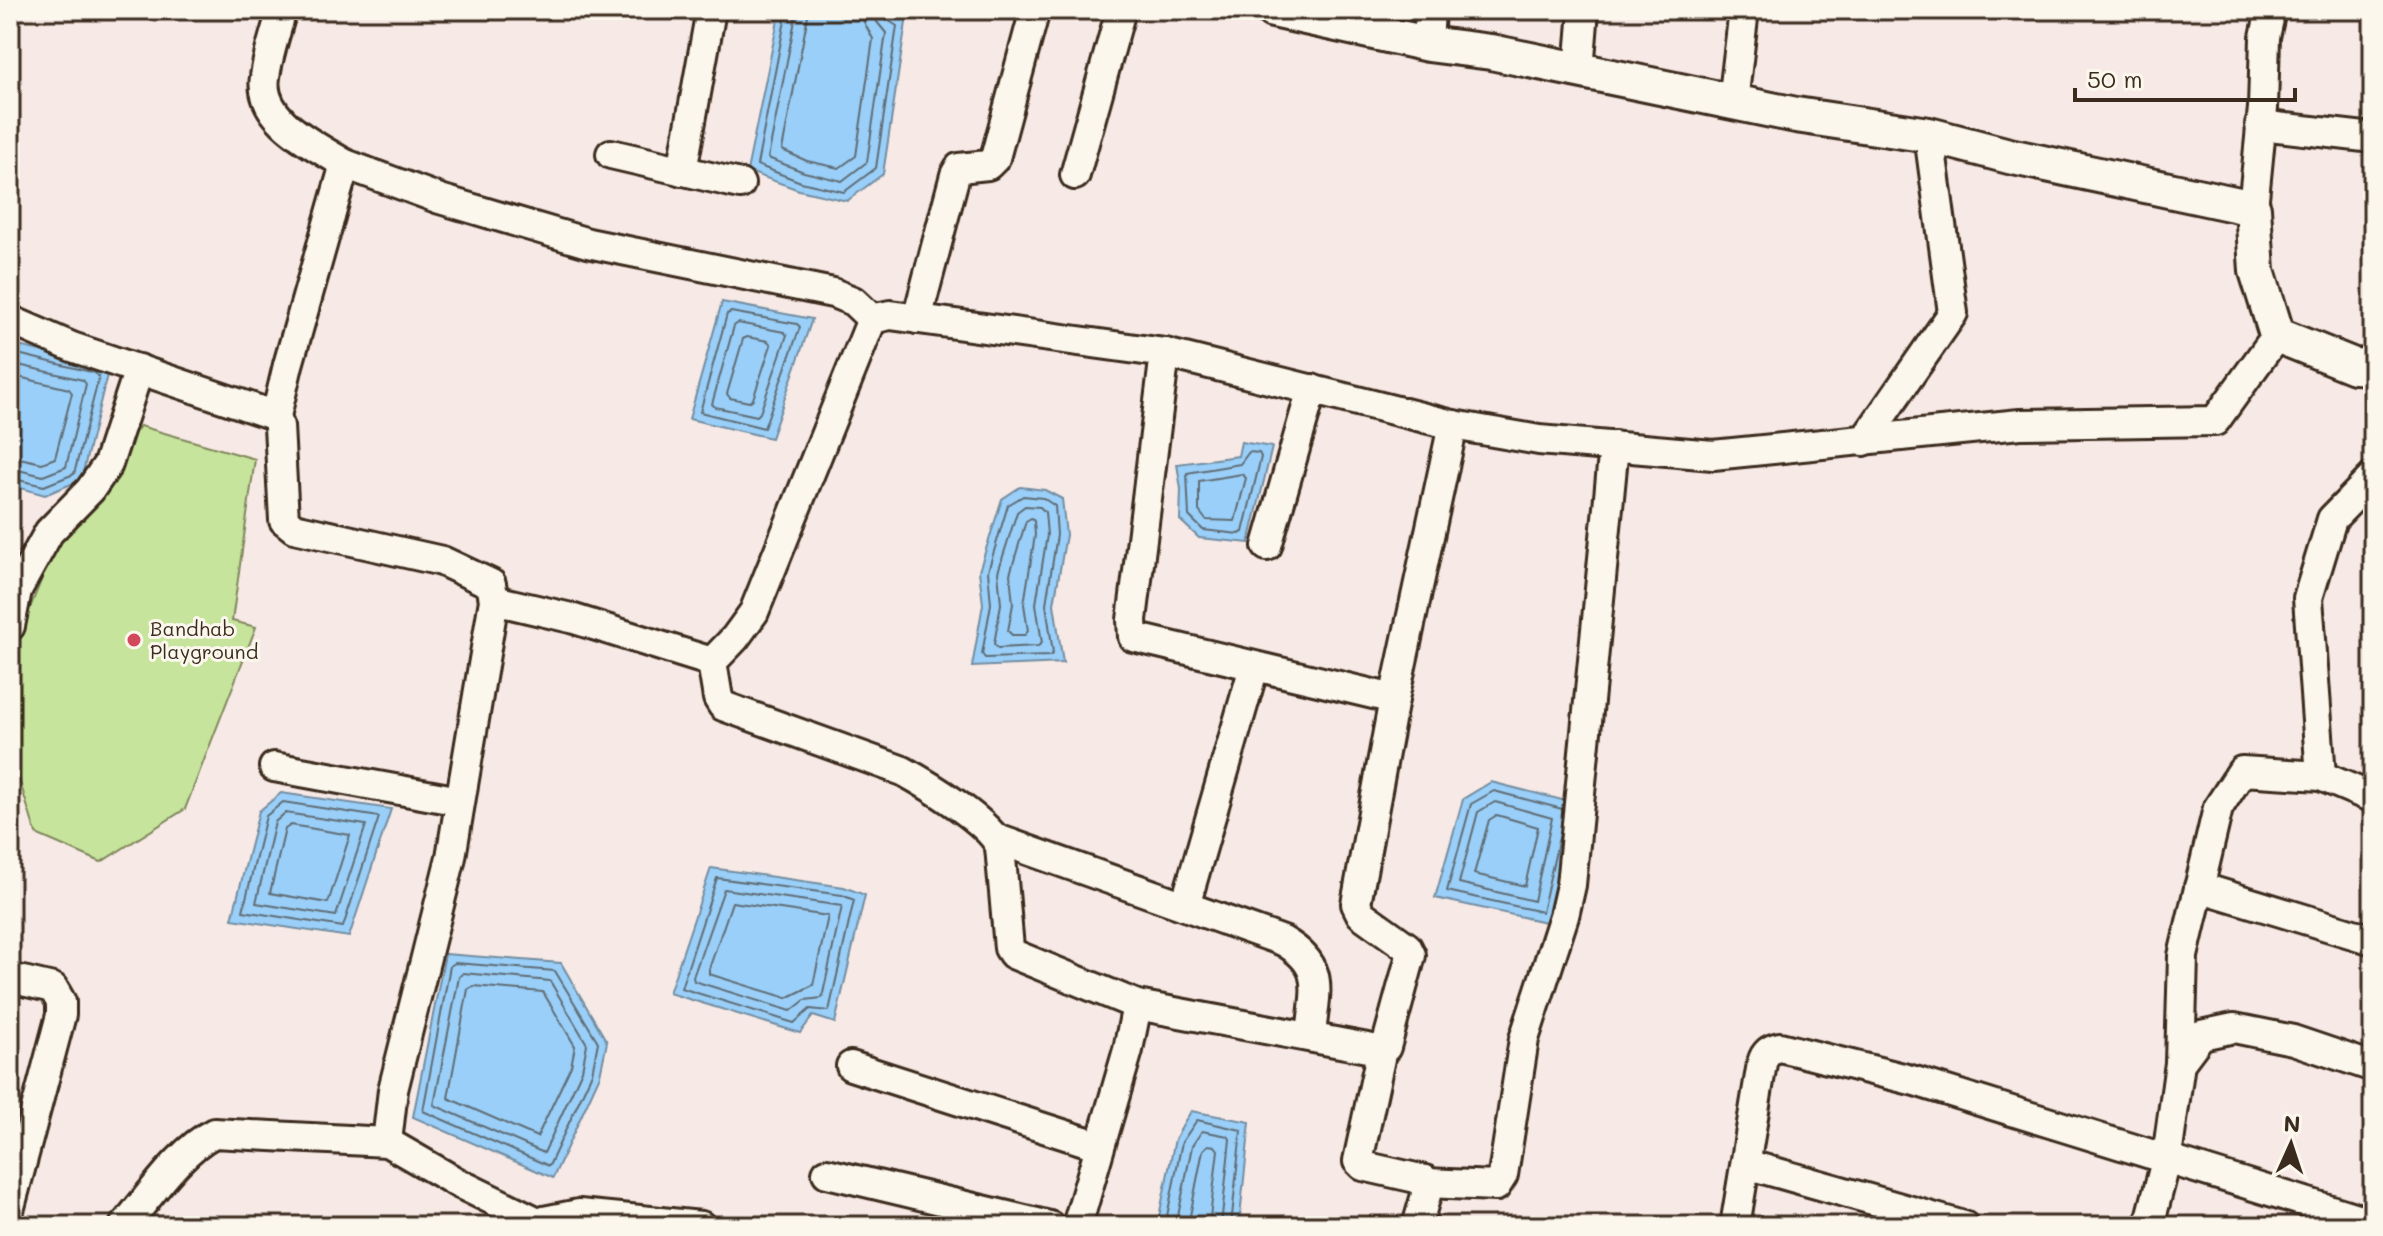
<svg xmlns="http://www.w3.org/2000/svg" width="2383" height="1236" font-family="Mali,sans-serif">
<rect width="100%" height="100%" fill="#f7e9e5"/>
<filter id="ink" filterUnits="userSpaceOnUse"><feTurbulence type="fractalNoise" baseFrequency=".0125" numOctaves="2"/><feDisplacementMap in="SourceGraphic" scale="16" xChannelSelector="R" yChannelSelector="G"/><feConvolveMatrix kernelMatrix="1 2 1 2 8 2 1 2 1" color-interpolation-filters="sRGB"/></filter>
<g filter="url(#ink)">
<!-- green -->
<polygon fill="#c6e49c" stroke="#80875d" stroke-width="2" points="140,426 255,459 232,621 256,627 185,809 101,862 36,834 10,750 12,653 57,541"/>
<!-- water -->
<g fill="#99cff8" stroke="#738da1" stroke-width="2">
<polygon points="780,10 859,10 907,16 883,174 847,201 799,190 747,171"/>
<polygon points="722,302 812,319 771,438 689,419"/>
<polygon points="10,344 109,367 81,480 45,495 10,485"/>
<polygon points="1241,442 1272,447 1249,543 1199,538 1180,520 1181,489 1177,464 1238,456"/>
<polygon points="1020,487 1045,490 1062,499 1066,535 1054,604 1063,663 972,667 983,604 979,571 1002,499"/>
<polygon points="1491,782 1574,803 1550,923 1435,898 1463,799"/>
<polygon points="281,793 391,809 349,937 232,919 259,811"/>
<polygon points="711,868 844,887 865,895 835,1023 813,1016 800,1033 669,993"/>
<polygon points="445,954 561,963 607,1042 600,1075 553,1178 413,1117"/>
<polygon points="1191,1111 1250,1122 1239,1226 1157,1226 1175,1139"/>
</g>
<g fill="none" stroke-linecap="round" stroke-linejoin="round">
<!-- shore -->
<g stroke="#616c75" stroke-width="2">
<polyline points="787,10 757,165 801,182 844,192 876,168 897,26 886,19 884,10"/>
<polyline points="797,10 768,158 804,172 842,181 867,162 886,33 877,22 874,10"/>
<polyline points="809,10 782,150 807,161 839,168 856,156 873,39 864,22 862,10"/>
<polygon points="731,312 797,324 800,327 764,428 700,412 727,314"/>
<polygon points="738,323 784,332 787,335 760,413 757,416 715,407 712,404 734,326"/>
<polygon points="747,337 768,341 771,345 753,399 749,402 730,398 727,394 743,339"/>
<polyline points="10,352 95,373 99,377 74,474 44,486 10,478"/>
<polyline points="10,363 83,380 86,384 66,467 43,476 10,468"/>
<polyline points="10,375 69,389 72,393 55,458 42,463 10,456"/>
<polygon points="1249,452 1259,453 1261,457 1243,532 1239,534 1203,530 1189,516 1187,473 1240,464"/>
<polygon points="1242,474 1246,478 1235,521 1206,520 1199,511 1199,481"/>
<polygon points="1023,496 1043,498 1055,506 1057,535 1046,604 1053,653 1050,656 985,658 982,654 991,604 988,571 1008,505"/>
<polygon points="1025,506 1040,507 1045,512 1047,535 1036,604 1042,643 1038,646 998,648 994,644 1001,604 998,572 1017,512"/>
<polygon points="1031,518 1034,521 1035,535 1024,604 1028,631 1025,635 1012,635 1008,631 1013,604 1010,574 1026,521"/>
<polygon points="283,802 379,817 343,927 243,911 266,816"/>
<polygon points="1495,802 1552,818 1534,901 1459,883 1478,812"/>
<polygon points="285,813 366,825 336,916 256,903 275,822"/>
<polygon points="1497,815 1538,827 1525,886 1474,874 1489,820"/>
<polygon points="291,825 350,835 328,903 270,893 285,829"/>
<polyline points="1560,833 1542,912 1447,891 1471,804 1494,791 1562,809"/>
<polygon points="717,878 842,895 854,900 829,1011 810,1009 794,1023 681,988"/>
<polygon points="724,889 842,906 822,998 805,1000 791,1011 694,981 693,977"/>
<polygon points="732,902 828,916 813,985 787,998 709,974 709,969"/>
<polygon points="455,963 555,971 598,1042 592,1073 549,1166 423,1111 450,966"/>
<polygon points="463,973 550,981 587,1044 582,1070 544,1153 434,1105 459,977"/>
<polygon points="473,986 543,992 575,1046 571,1066 537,1137 448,1098 468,989"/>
<polyline points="1165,1226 1182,1142 1197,1120 1241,1130 1231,1226"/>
<polyline points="1176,1226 1192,1146 1202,1131 1228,1136 1230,1139 1221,1226"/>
<polyline points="1188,1226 1203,1150 1208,1145 1215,1146 1218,1150 1209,1226"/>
</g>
<defs>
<g id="minor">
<path d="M282,10C276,32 268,54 265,77C258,120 315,145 345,164"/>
<polyline points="1428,44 1430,10"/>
<polyline points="1579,70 1584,10"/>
<polyline points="1733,102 1744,10"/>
<polyline points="2260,125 2373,138"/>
<polyline points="611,154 740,184"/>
<polyline points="682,171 711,10"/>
<polyline points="1075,175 1121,10"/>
<polyline points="2253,208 2263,108 2265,37 2271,10"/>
<polyline points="917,319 955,175 959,168 988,165 995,158 1035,10"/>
<polyline points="10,320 72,347 276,416 279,426 284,520 294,528 442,561 491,584 494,600 451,857 393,1090 387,1142"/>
<polyline points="1165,353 1132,620 1133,637 1394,699"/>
<polyline points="276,416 288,365 345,164 440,199 588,243 833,293 853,301 872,319 890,315 1165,353 1453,425 1539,440 1713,455 2020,424 2215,421 2277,335"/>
<polyline points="1864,441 1953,313 1929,135"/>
<polyline points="1267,546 1312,389"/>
<polyline points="10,595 17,590 49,532 90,490 108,464 139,369"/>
<polyline points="494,600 571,618 712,662 735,638 754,612 872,319"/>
<polyline points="10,626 17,590"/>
<path d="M712,662L718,698L723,706L903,771C927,784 991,823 1000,847L1009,948L1013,954L1137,1005L1128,1050L1077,1226"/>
<polyline points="274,767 460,801"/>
<polyline points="2321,776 2308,598 2332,519 2373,477"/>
<path d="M997,839L1283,941C1328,967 1314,992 1311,1037"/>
<polyline points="2199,887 2373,940"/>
<polyline points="1185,906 1254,667"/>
<polyline points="10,978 53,988 61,1002 61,1015 10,1207"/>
<polyline points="1137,1005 1378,1050 1386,1047 1411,955 1407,947 1361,914 1356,904 1394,699 1453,425"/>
<polyline points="1382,1049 1358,1161 1363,1166 1425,1180 1426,1195 1417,1226"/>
<polyline points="2180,1063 2183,956 2218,808 2242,771 2321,776 2373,798"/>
<polyline points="851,1066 1100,1146"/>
<polyline points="1746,1164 1964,1226"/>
<polyline points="827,1173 1050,1226"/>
<polyline points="1426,1183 1496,1186 1503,1175 1524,1039 1564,916 1571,885 1614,446"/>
<polyline points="539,1222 579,1214 701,1226"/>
<path d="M124,1226C150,1196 180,1150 214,1133L387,1142L458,1183L546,1226"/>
<path d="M1735,1226L1762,1063C1765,1052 1770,1049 1780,1047L1915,1081L2373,1223"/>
<polyline points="2149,1226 2167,1157 2180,1063 2201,1035 2234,1028 2293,1040 2373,1067"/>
</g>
<polyline id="tertiary" points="1273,10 1428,44 1491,52 1796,115 1929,135 2009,156 2253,208 2257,271 2277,335 2354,366 2373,367"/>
</defs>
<!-- minor casing -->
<use href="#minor" stroke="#3b2a1e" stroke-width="34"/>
<!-- tertiary casing -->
<use href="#tertiary" stroke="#3b2a1e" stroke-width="40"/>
<!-- minor -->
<use href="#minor" stroke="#fbf7ec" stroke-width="28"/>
<!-- tertiary -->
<use href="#tertiary" stroke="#fbf7ec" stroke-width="34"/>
</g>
</g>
<!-- markers -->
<circle fill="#d1495b" stroke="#fbf7ec" stroke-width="3" cx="134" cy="640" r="8"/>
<g text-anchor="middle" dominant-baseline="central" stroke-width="6" stroke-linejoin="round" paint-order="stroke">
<!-- poi labels -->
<g font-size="20" fill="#3b2a1e" stroke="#fbf7ec" text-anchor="start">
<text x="150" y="628">Bandhab<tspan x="150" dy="23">Playground</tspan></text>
</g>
</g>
<!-- margin -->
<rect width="2383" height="1236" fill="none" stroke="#fbf7ec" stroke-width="40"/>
<rect x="20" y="20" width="2343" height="1196" fill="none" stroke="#3b2a1e" stroke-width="3" filter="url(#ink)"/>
<!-- north arrow -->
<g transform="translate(2291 1144) rotate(3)" stroke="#fbf7ec" stroke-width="6" paint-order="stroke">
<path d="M0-6L14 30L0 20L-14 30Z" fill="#3b2a1e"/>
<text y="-12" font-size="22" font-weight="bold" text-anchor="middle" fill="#3b2a1e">N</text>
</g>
<!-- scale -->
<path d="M2075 88v12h220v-12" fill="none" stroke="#3b2a1e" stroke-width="4"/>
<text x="2087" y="88" font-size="24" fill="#3b2a1e" stroke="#fbf7ec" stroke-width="6" paint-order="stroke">50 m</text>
</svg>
